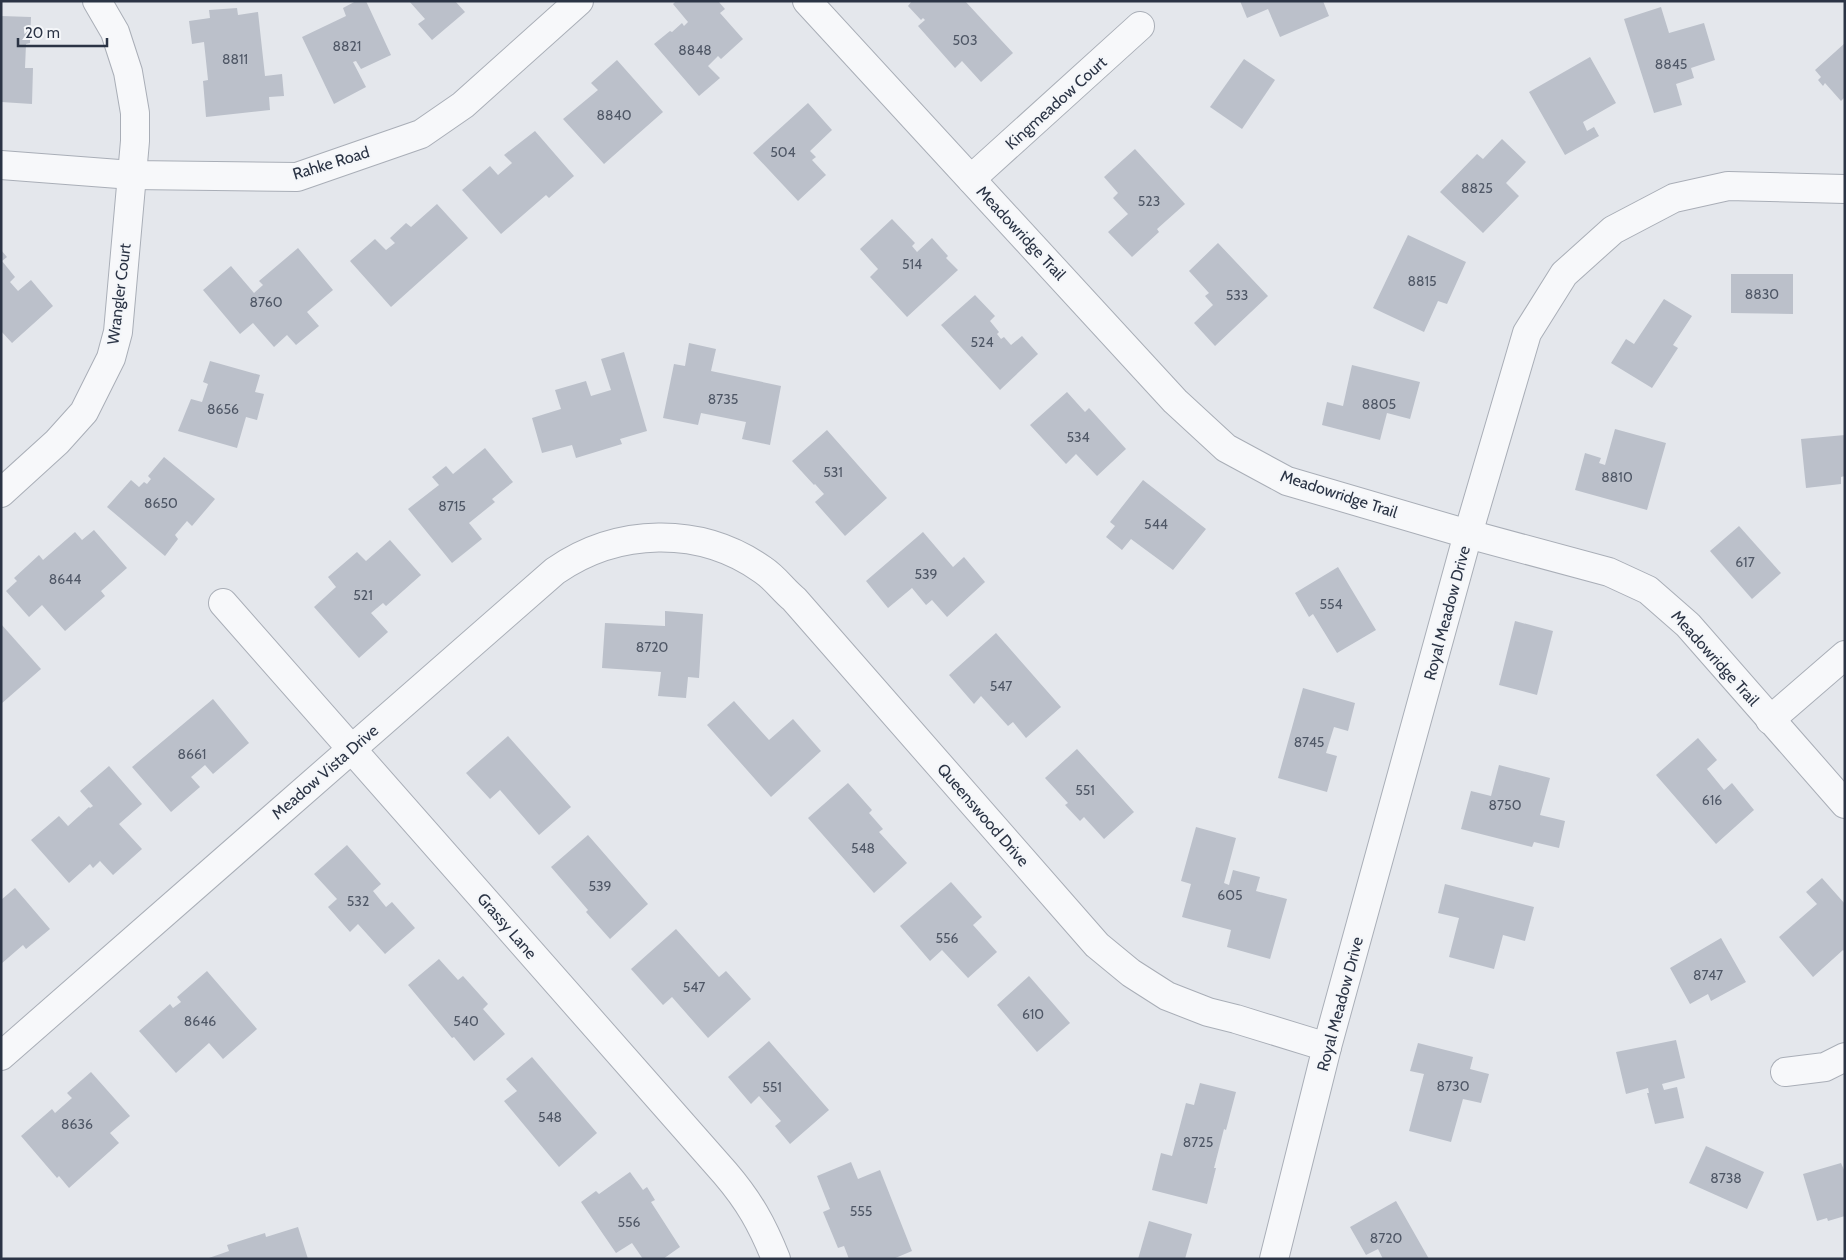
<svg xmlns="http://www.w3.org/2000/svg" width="1846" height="1260" font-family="Cabin,sans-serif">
<rect width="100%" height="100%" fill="#e4e7ec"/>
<!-- building -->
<g fill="#bbc0ca">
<polygon points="356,1 366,1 391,55 361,69 356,61 353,62 366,87 334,104 302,37 346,16 343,8"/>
<polygon points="409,1 455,1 465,12 432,40 418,24 425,19"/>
<polygon points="676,1 718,1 725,9 720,13 743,39 721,59 718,56 708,66 720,78 699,96 654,44 670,31 672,32 682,23 684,26 688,22 673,4"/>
<polygon points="912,1 965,1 1013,53 981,82 962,61 955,68 918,26 925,20 923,18 921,20 908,6"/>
<polygon points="1240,1 1323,1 1329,16 1280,37 1268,9 1247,18"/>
<polygon points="1661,7 1669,33 1704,23 1715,60 1691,68 1694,78 1676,84 1682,105 1654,113 1624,19"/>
<polygon points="237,8 238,15 258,12 265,76 282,74 284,96 269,97 270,110 206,117 203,81 208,80 204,42 192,44 189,21 210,18 209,10"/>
<polygon points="1,16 31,17 30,43 26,44 25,68 33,68 32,104 1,102"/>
<polygon points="1845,43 1845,97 1841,101 1825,83 1823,86 1818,80 1821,77 1815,70"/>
<polygon points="1590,57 1616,103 1583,122 1587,131 1594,127 1599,136 1565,155 1529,92"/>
<polygon points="1244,59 1275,80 1242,129 1210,107"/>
<polygon points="617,60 663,112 604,164 563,119 598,90 591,83"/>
<polygon points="808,103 832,130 810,151 816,157 812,160 826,175 798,201 753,153"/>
<polygon points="535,131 574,176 549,198 546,195 501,234 462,190 490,166 498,175 512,163 504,155"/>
<polygon points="1502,139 1526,162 1506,183 1519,196 1483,233 1440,192 1477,154 1483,159"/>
<polygon points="1135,149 1185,204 1157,229 1159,232 1132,257 1108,232 1128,214 1113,198 1118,193 1104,177"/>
<polygon points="437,204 468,238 391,307 350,261 375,239 386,250 395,243 390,238 406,223 411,227"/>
<polygon points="892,219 915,243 912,246 917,252 932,238 948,256 946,258 958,270 907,317 870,277 878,269 860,249"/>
<polygon points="1408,235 1466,262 1447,304 1438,301 1424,332 1373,308"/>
<polygon points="1218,243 1268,296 1215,346 1194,323 1213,305 1205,296 1209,293 1189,271"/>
<polygon points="298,248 333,290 307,312 319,326 296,345 287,335 274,347 253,323 240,334 203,290 231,266 254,293 263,285 259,281"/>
<polygon points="1,250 7,257 2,261 15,277 10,282 18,291 31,280 53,306 12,343 1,331"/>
<polygon points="1731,274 1793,274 1793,314 1731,313"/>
<polygon points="975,295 995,316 990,321 999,332 997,334 1001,339 1004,337 1011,345 1022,336 1038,354 1000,390 941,325"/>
<polygon points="1664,299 1692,316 1673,345 1678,348 1652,388 1611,363 1626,339 1634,344"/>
<polygon points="689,343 716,349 711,371 781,386 770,445 742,439 746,422 701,413 698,425 663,418 674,364 685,366"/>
<polygon points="624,352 647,431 620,439 622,444 576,458 572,445 542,453 532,418 561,409 555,390 586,381 591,396 611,390 601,359"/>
<polygon points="210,361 260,375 255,392 264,394 257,420 246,417 237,448 178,431 191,399 202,402 208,384 203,382"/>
<polygon points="1352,365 1420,382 1410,419 1387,413 1380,440 1322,425 1327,402 1343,406"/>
<polygon points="1067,392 1085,412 1089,408 1126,449 1097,476 1076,454 1066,464 1030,425"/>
<polygon points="1615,429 1666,443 1647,510 1575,490 1585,453 1601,458 1599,463 1605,465"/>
<polygon points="827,430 887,498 845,536 815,502 824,494 815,484 814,485 792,461"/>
<polygon points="1845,435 1845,476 1841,477 1841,484 1806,488 1801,439"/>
<polygon points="485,448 513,482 492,499 495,502 469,523 482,539 452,563 408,509 439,485 432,477 446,466 453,474"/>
<polygon points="164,457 215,499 192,526 187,521 175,535 178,539 165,556 107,507 131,480 139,487 144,482 147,484 151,479 148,476"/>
<polygon points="1143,480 1206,529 1173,570 1131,539 1122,550 1106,537 1115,526 1110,522"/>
<polygon points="1739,526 1781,573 1752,599 1710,551"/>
<polygon points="94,530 127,568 101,591 105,596 65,631 42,605 29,617 6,591 17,581 14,578 39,555 43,560 75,532 82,540"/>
<polygon points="923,532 953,567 964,557 985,582 947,617 932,600 926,605 912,588 888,608 866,581"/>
<polygon points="390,540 421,575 386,606 383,603 371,613 388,632 359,658 314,607 336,587 328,577 357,552 366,561"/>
<polygon points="1338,567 1376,630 1337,653 1313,614 1309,617 1295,593"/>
<polygon points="665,611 703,614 699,678 688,677 686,698 658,696 661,672 602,668 605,623 665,626"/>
<polygon points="1515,621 1553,631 1537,695 1499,685"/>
<polygon points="1,624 41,669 1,704"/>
<polygon points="996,633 1061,707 1026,738 1013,722 1008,726 981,696 974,704 949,675"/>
<polygon points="1303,688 1355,703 1348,731 1334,727 1326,753 1337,756 1327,792 1278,778"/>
<polygon points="213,699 249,743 213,774 205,765 191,777 200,787 171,812 132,767"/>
<polygon points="734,701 769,740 793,719 821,751 771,797 707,725"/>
<polygon points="508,736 571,807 539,835 500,790 490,799 466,773"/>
<polygon points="1698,738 1717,760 1707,769 1724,790 1732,783 1754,810 1716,844 1656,775"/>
<polygon points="1077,749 1134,812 1104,839 1084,817 1080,821 1065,805 1068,803 1045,778"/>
<polygon points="1499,765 1550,778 1540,815 1565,821 1559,848 1534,842 1532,847 1461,829 1471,791 1491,796"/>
<polygon points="109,766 142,804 119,824 142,849 113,875 100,861 93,868 90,864 69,883 31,840 59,816 68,826 89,807 90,808 93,806 80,791"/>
<polygon points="848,783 872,810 869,813 883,829 879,832 907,863 874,893 808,818"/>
<polygon points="1196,827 1236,838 1224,883 1229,885 1233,870 1260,877 1256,891 1287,899 1270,959 1227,947 1231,930 1182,917 1191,884 1181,881"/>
<polygon points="588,835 648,904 610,939 586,912 588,910 551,867"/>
<polygon points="347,845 381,884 373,891 386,907 392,902 415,928 385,954 358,924 350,932 328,907 337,899 314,874"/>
<polygon points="1822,878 1845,904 1845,952 1843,950 1813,977 1779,937 1817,904 1806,892"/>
<polygon points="951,882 982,917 973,925 997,952 968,978 942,950 930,961 900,926"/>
<polygon points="1445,884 1534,907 1525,941 1503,935 1494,969 1449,957 1459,918 1438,913"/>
<polygon points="15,888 50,929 26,949 23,945 1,964 1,900"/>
<polygon points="676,929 719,977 726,971 751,999 708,1038 672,997 663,1005 631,969"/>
<polygon points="1721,938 1746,982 1711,1001 1708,994 1690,1004 1670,968"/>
<polygon points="439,959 458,980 463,976 488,1004 483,1009 505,1034 474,1061 454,1037 452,1038 408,985"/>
<polygon points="207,971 257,1029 223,1059 209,1043 176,1073 139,1031 170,1004 173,1008 181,1002 177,997"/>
<polygon points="1029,976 1070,1023 1037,1052 997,1005"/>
<polygon points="1676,1040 1685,1078 1662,1084 1664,1090 1677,1087 1684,1118 1655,1124 1647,1093 1649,1093 1648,1088 1626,1094 1616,1052"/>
<polygon points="769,1041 829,1110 790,1144 775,1126 781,1121 759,1096 751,1104 728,1077"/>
<polygon points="1418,1043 1473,1057 1470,1069 1489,1074 1481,1103 1463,1099 1451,1142 1409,1131 1424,1074 1410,1071"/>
<polygon points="532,1057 597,1133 559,1167 504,1101 517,1091 506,1079"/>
<polygon points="91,1072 130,1116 110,1133 119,1143 69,1188 59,1176 57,1178 21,1136 52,1109 55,1113 72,1098 67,1093"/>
<polygon points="1200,1083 1236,1092 1226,1130 1224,1129 1214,1168 1216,1168 1207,1204 1152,1190 1161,1153 1172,1156 1186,1103 1194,1105"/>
<polygon points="1706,1146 1764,1172 1747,1209 1689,1183"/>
<polygon points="851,1162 858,1179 880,1170 912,1251 893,1259 849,1259 844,1246 838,1248 823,1212 830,1209 817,1176"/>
<polygon points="1841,1163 1845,1172 1845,1216 1828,1221 1827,1218 1817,1221 1803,1174"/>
<polygon points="630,1172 643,1190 647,1187 655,1200 651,1202 680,1247 663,1259 643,1259 632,1243 616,1253 581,1202 596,1191 599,1194"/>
<polygon points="1396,1201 1429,1259 1383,1259 1378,1249 1366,1255 1350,1227"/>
<polygon points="1149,1221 1192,1234 1185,1259 1138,1259"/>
<polygon points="298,1227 308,1259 206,1259 229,1251 227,1245 265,1233 266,1237"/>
</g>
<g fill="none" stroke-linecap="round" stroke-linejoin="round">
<defs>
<g id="minor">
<polyline points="807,1 1175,401 1226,448 1287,481 1468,534 1609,572 1648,590 1688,625 1845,804"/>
<polyline points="1,165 132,175 297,177 421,134 463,105 579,1"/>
<polyline points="971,179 1140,26"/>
<polyline points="1,493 57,442 84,412 111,358 118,332 135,141 135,113 128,72 115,32 97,1"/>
<path d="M223,603L725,1173C749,1201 762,1224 776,1259"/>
<polyline points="1770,720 1845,655"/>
<path d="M1,1056L555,571C617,528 700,525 763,570C775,578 783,590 794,599L1097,945L1131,973L1167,996L1208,1012L1236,1019L1327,1047"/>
<polyline points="1785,1072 1825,1067 1845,1057"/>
<polyline points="1274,1259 1327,1047 1468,534 1527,333 1564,274 1613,230 1674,198 1728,186 1845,189"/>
</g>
</defs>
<!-- minor casing -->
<use href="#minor" stroke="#a9aeb7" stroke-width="30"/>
<!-- minor -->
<use href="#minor" stroke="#f7f8fa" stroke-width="28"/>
</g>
<g text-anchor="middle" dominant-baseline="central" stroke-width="4" stroke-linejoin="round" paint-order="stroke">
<!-- number labels -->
<g font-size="14" fill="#4f5766">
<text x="965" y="40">503</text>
<text x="347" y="46">8821</text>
<text x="695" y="50">8848</text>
<text x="235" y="59">8811</text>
<text x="1671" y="64">8845</text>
<text x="614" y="115">8840</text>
<text x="783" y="152">504</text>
<text x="1477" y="188">8825</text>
<text x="1149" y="201">523</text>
<text x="912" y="264">514</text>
<text x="1422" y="281">8815</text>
<text x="1762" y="294">8830</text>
<text x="1237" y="295">533</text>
<text x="266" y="302">8760</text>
<text x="982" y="342">524</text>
<text x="723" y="399">8735</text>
<text x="1379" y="404">8805</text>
<text x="223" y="409">8656</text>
<text x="1078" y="437">534</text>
<text x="833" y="472">531</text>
<text x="1617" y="477">8810</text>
<text x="161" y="503">8650</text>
<text x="452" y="506">8715</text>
<text x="1156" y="524">544</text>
<text x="1745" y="562">617</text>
<text x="926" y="574">539</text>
<text x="65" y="579">8644</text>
<text x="363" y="595">521</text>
<text x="1331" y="604">554</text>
<text x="652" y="647">8720</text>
<text x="1001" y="686">547</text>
<text x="1309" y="742">8745</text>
<text x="192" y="754">8661</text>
<text x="1085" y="790">551</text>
<text x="1712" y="800">616</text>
<text x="1505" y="805">8750</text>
<text x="863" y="848">548</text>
<text x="600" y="886">539</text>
<text x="1230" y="895">605</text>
<text x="358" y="901">532</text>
<text x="947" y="938">556</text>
<text x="1708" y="975">8747</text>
<text x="694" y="987">547</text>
<text x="1033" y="1014">610</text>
<text x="200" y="1021">8646</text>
<text x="466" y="1021">540</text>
<text x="1453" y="1086">8730</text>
<text x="772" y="1087">551</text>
<text x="550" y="1117">548</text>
<text x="77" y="1124">8636</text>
<text x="1198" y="1142">8725</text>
<text x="1726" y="1178">8738</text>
<text x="861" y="1211">555</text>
<text x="629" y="1222">556</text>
<text x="1386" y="1238">8720</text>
</g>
<!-- street labels -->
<g font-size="16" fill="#2b3445" stroke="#f4f6f9">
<text transform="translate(1056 103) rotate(-42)">Kingmeadow Court</text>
<text transform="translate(331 163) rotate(-17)">Rahke Road</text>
<text transform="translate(1021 233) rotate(47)">Meadowridge Trail</text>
<text transform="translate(119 294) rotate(-83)">Wrangler Court</text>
<text transform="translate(1339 494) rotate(18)">Meadowridge Trail</text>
<text transform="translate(1447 613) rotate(-75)">Royal Meadow Drive</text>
<text transform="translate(1715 658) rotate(48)">Meadowridge Trail</text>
<text transform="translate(325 772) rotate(-41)">Meadow Vista Drive</text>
<text transform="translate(983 815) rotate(49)">Queenswood Drive</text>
<text transform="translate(507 926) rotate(49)">Grassy Lane</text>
<text transform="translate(1340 1004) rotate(-75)">Royal Meadow Drive</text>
</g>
</g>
<!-- border -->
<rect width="1846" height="1260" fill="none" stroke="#2b3445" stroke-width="5"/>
<!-- scale -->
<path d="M18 38v8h89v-8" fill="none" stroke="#2b3445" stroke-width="2.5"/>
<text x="25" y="38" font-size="15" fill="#2b3445" stroke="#f4f6f9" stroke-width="4" paint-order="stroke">20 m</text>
</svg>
